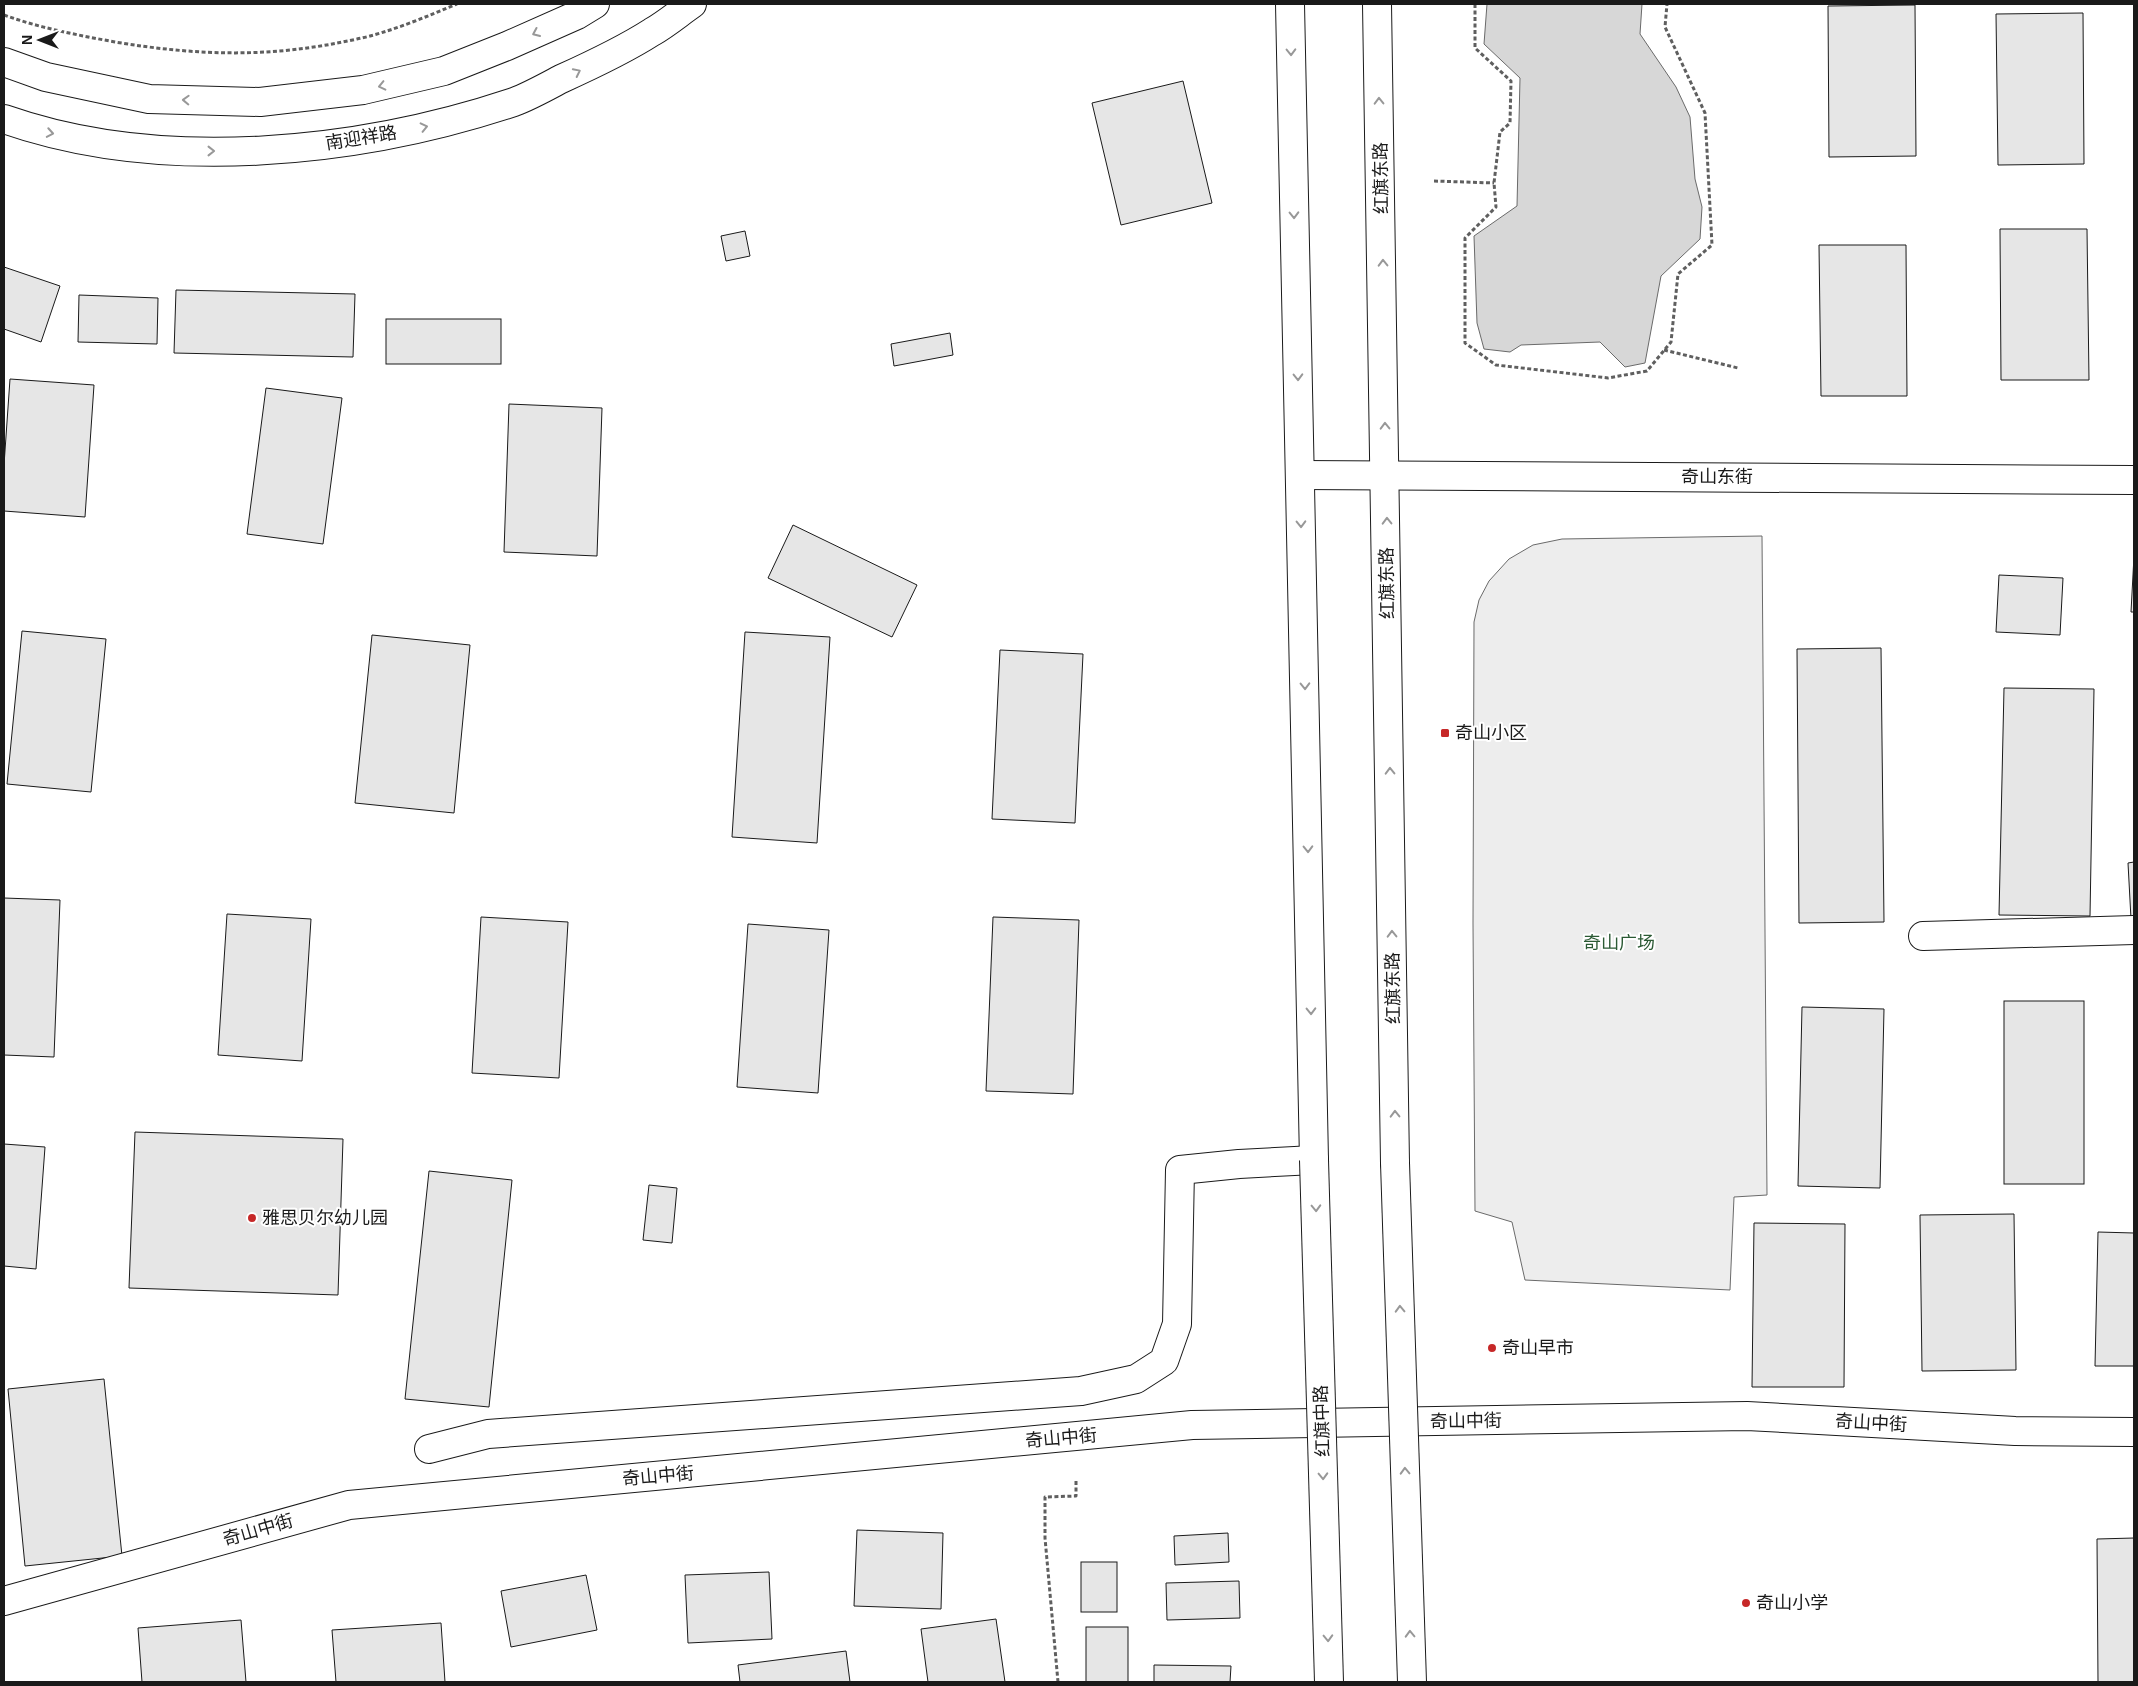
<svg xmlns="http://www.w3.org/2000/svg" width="2138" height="1686" font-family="Arial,'Noto Sans SC',sans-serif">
<rect width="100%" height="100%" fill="#fff"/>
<!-- built -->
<polygon fill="#ededed" stroke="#6a6a6a" points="1762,536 1767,1195 1734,1197 1730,1290 1525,1280 1512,1222 1475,1211 1473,923 1474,622 1479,600 1489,581 1509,559 1533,545 1562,539"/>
<!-- water -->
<polygon fill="#d7d7d7" stroke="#6a6a6a" points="1487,4 1642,4 1640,34 1676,87 1690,117 1695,179 1702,207 1700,239 1661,276 1645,363 1625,367 1600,342 1521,345 1510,352 1484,349 1477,323 1474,236 1517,206 1520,78 1484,44"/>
<!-- building -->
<g fill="#e6e6e6" stroke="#1a1a1a">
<polygon points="1915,5 1916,156 1829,157 1828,6"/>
<polygon points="2083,13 2084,164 1998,165 1996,14"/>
<polygon points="1183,81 1212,203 1121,225 1092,103"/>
<polygon points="2000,229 2087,229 2089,380 2001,380"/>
<polygon points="745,231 750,256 726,261 721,236"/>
<polygon points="1819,245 1906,245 1907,396 1821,396"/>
<polygon points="4,267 60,286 41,342 4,329"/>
<polygon points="176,290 355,294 353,357 174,353"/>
<polygon points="79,295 158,298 157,344 78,342"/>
<rect x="386" y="319" width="115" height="45"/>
<polygon points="950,333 953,355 894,366 891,344"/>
<polygon points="10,379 94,385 85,517 4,511 4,465"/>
<polygon points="266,388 342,398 323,544 247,534"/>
<polygon points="509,404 602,408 597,556 504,552"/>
<polygon points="793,525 917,585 892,637 768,578"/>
<polygon points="2134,556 2134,612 2131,612"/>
<polygon points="1999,575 2063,578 2060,635 1996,632"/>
<polygon points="22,631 106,639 91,792 7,784"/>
<polygon points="745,632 830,637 817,843 732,837"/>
<polygon points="372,635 470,645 454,813 355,803"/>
<polygon points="1881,648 1884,922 1799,923 1797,649"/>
<polygon points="1000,650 1083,654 1075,823 992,819"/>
<polygon points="2004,688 2094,689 2090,916 1999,915"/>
<polygon points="2134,862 2134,919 2131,919 2128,863"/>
<polygon points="4,898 60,900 54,1057 4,1055"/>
<polygon points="227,914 311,919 302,1061 218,1055"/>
<polygon points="481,917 568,922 559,1078 472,1073"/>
<polygon points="993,917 1079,920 1073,1094 986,1091"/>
<polygon points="748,924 829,930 818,1093 737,1087"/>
<rect x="2004" y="1001" width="80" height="183"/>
<polygon points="1802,1007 1884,1009 1880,1188 1798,1186"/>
<polygon points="135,1132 343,1139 338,1295 129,1288"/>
<polygon points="4,1144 45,1147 36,1269 4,1266"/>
<polygon points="429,1171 512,1180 489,1407 405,1399"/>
<polygon points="649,1185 677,1188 672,1243 643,1240"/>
<polygon points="2014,1214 2016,1370 1922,1371 1920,1215"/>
<polygon points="1754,1223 1845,1224 1844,1387 1752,1387"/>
<polygon points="2098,1232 2134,1233 2134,1366 2095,1366"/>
<polygon points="104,1379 122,1556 25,1566 8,1389"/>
<polygon points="857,1530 943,1533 941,1609 854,1606"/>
<polygon points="1228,1533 1229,1562 1175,1565 1174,1536"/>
<polygon points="2134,1538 2134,1682 2098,1682 2097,1539"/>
<rect x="1081" y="1562" width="36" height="50"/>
<polygon points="769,1572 772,1639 688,1643 685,1575"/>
<polygon points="586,1575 597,1630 511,1647 501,1591"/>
<polygon points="1239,1581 1240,1618 1167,1620 1166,1583"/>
<polygon points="996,1619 1005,1682 928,1682 921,1629"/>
<polygon points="241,1620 246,1682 142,1682 138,1628"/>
<polygon points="441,1623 445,1682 336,1682 332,1630"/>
<rect x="1086" y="1627" width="42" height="55"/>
<polygon points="846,1651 850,1682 740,1682 738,1665"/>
<polygon points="1154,1665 1231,1666 1230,1682 1154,1682"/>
</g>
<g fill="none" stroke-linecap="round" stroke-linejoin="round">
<defs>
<g id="minor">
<polyline points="1301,475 2134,480"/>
<polyline points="1923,936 2134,930"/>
<polyline points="429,1449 488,1434 1081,1391 1136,1379 1164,1361 1177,1324 1180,1170 1239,1164 1314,1160"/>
<polyline points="4,1601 349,1505 1192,1425 1747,1416 2015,1431 2134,1432"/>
</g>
<g id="major">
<polyline points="1290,4 1314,1160"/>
<polyline points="1377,4 1395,1163"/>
<polyline points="4,62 46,77 149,99 260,102 363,90 444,71 507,46 577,15 595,4"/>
<path d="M4,119C161,174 358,154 514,102C530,96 546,87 561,79C592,65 624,50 652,32C666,24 679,13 692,4"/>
</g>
</defs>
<!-- minor casing -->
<use href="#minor" stroke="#1a1a1a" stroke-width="30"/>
<!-- major casing -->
<use href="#major" stroke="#1a1a1a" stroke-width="30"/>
<!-- path -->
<g stroke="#5f5f5f" stroke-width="3" stroke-dasharray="4 2.5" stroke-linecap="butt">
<polyline points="1475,4 1475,48 1511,81 1510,123 1500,132 1494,183 1496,207 1465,238 1465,343 1496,365 1608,378 1647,371 1671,342 1678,274 1712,245 1705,113 1665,27 1667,4"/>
<path d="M4,15C40,28 77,35 115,42C200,56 272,58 357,39C388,33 428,16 457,4"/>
<polyline points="1434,181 1494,183"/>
<polyline points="1664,350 1738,368"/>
<polyline points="1058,1682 1045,1538 1045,1497 1076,1496 1076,1481"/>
</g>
<!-- minor -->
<use href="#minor" stroke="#fff" stroke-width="28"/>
<!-- major -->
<use href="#major" stroke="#fff" stroke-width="28"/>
<defs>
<g id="major-bridge">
<polyline points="1314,1160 1329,1682"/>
<polyline points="1395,1163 1412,1682"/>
</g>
</defs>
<!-- major-bridge casing -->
<use href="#major-bridge" stroke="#1a1a1a" stroke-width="30" stroke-linecap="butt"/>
<!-- major-bridge -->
<use href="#major-bridge" stroke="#fff" stroke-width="28"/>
</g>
<!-- one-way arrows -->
<defs><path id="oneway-chevron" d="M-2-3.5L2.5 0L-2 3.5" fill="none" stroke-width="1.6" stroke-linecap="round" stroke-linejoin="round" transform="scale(1.25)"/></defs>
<g stroke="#989898">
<use href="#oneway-chevron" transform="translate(536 33) rotate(156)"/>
<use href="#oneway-chevron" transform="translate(1291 52) rotate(89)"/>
<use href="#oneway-chevron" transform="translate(577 72) rotate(-26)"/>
<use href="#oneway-chevron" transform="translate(382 86) rotate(167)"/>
<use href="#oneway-chevron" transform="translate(186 100) rotate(-178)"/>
<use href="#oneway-chevron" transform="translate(1379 101) rotate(-91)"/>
<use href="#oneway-chevron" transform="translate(424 127) rotate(-13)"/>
<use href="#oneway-chevron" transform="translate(50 133) rotate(10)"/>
<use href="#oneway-chevron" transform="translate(211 151)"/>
<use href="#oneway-chevron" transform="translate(1294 215) rotate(89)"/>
<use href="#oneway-chevron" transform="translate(1383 263) rotate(-91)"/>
<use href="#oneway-chevron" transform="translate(1298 377) rotate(89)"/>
<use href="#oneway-chevron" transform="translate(1385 426) rotate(-91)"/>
<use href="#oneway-chevron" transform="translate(1387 521) rotate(-91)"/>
<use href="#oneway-chevron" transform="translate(1301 524) rotate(89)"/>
<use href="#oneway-chevron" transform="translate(1305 686) rotate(89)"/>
<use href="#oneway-chevron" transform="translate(1390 771) rotate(-91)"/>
<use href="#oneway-chevron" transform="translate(1308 849) rotate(89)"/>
<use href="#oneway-chevron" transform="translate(1392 934) rotate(-91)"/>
<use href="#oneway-chevron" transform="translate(1311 1011) rotate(89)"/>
<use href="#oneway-chevron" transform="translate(1395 1114) rotate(-91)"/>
<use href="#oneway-chevron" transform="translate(1316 1208) rotate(88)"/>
<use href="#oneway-chevron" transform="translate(1400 1309) rotate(-92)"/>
<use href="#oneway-chevron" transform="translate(1405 1471) rotate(-92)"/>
<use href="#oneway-chevron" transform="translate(1323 1476) rotate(88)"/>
<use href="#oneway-chevron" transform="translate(1410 1634) rotate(-92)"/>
<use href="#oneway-chevron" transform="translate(1328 1638) rotate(88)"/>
</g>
<!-- markers -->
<g fill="#c62828" stroke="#fff" stroke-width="2">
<rect x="1440" y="728" width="10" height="10" rx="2.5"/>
<circle cx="252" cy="1218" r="5"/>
<circle cx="1492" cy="1348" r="5"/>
<circle cx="1746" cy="1603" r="5"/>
</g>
<g text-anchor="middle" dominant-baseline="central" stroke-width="4" stroke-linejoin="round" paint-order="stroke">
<!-- street labels -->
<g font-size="18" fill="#1a1a1a" stroke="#fff">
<text transform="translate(361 138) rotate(-9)">南迎祥路</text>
<text transform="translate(1381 178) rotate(-91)">红旗东路</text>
<text x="1717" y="477">奇山东街</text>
<text transform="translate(1387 583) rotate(-91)">红旗东路</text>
<text transform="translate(1393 988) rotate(-91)">红旗东路</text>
<text transform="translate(1322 1421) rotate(-92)">红旗中路</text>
<text transform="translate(1466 1421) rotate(-1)">奇山中街</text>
<text transform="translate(1871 1423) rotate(3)">奇山中街</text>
<text transform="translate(1061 1438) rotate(-5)">奇山中街</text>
<text transform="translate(658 1476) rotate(-5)">奇山中街</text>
<text transform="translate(258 1530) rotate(-16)">奇山中街</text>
</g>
<!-- poi labels -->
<g font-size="18" fill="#1a1a1a" stroke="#fff" text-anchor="start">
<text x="1455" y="733">奇山小区</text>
<text x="262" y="1218">雅思贝尔幼儿园</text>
<text x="1502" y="1348">奇山早市</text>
<text x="1756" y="1603">奇山小学</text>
</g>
<!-- park labels -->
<g font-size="18" fill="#2b5a34" stroke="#fff">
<text x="1619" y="943">奇山广场</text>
</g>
</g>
<!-- border -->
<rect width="2138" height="1686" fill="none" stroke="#1a1a1a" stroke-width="10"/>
<!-- north arrow -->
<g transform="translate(40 40) rotate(270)" stroke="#ffffff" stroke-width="4" paint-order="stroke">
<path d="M0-4L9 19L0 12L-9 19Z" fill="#1a1a1a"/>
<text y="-8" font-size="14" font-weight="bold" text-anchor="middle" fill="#1a1a1a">N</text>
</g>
</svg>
